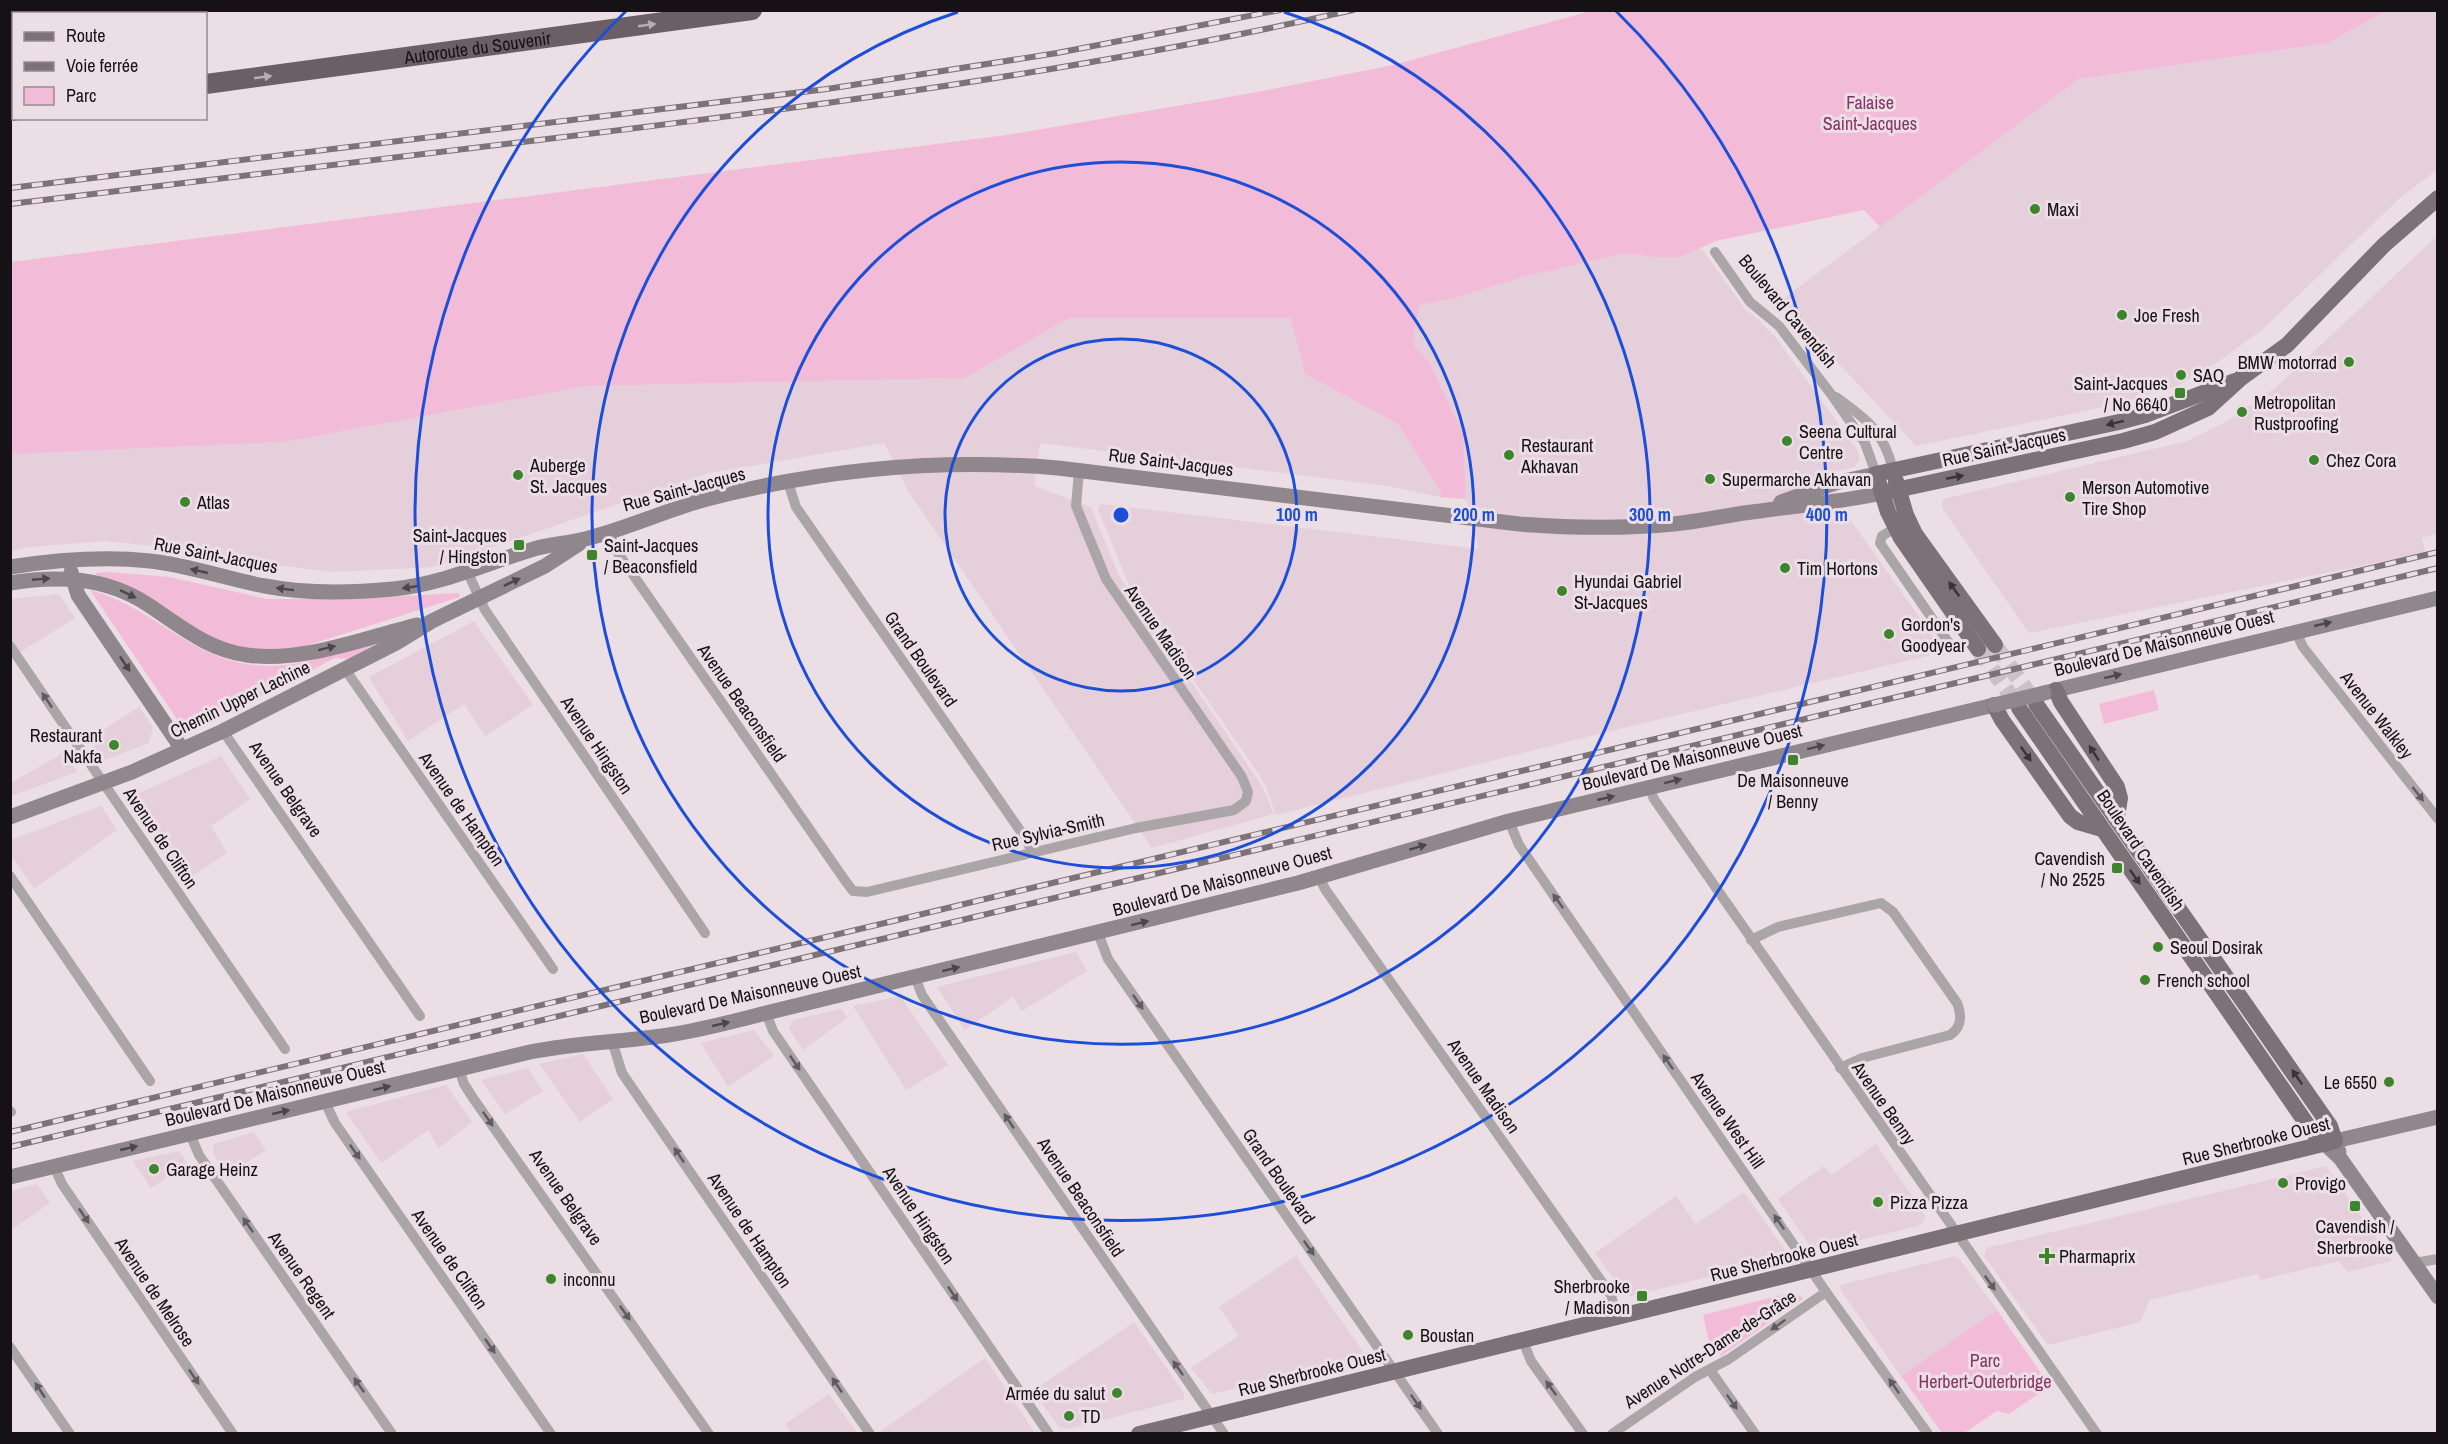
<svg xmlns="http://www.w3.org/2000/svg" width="2448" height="1444" font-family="'Archivo Narrow',sans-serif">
<rect width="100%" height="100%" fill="#ecdee5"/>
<!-- built -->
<g fill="#e4cfda">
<polygon points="2386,11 2437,11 2437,170 2401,197 2262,330 2215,364 2179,385 2118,404 1916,446 1780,301 2079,79 2328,43"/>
<polygon points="2437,236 2438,533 2422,538 2425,553 2029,633 1942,508 1943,499 2187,441 2229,420 2275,388"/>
<polygon points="1701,248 1745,309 1759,320 1777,339 1858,451 1860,461 1858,461 1855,467 1830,473 1847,515 1944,652 1602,733 1276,815 1265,784 1251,763 1130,588 1098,509 1101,504 1479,549 1466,499 1463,433 1429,362 1415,347 1412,335 1420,305 1451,299 1527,276 1626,253 1653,257 1680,257"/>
<polygon points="1069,318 1292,318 1305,374 1398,424 1441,492 1440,497 1387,486 1040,443 1034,486 1091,507 1118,574 1262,786 1274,814 1152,848 908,491 884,443 709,473 434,567 334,572 259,563 175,548 104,541 30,547 11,551 10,454 284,442 587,386 965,378"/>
<polygon points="59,594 75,618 11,658 11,599"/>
<polygon points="474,621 533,705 485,736 464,704 408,741 369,677"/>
<polygon points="139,707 153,727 149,743 105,760 89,739"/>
<polygon points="65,752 77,772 11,796 11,783"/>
<polygon points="221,756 250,799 211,826 227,853 187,880 133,796"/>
<polygon points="101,806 117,830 34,889 11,855 11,840"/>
<polygon points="1076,952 1087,971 1022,1011 1013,997 965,1030 937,987"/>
<polygon points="900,996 948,1065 906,1090 853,1006"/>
<polygon points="841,1009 847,1018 803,1050 789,1028 793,1020"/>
<polygon points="754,1030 774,1056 728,1087 701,1043"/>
<polygon points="583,1054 613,1099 580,1122 539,1064"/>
<polygon points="528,1068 543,1091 505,1114 481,1080"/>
<polygon points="446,1085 472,1122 439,1148 428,1130 381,1163 346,1112"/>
<polygon points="253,1132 266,1150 228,1175 213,1153 214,1144"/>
<polygon points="1876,1144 1925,1215 1924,1221 1918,1226 1819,1250 1812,1249 1778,1199 1824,1166 1831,1175"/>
<polygon points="179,1151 188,1164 151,1188 133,1161"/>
<polygon points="2326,1166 2392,1261 2347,1272 2339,1261 2260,1280 2258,1274 2149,1300 2141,1322 2048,1345 1984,1256 1986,1248"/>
<polygon points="37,1184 50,1203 11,1230 11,1191"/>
<polygon points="1744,1192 1785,1250 1783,1258 1647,1292 1645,1288 1640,1290 1640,1294 1630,1296 1625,1294 1595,1253 1676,1196 1696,1224"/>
<polygon points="1296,1256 1366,1356 1212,1394 1191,1368 1239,1336 1219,1307"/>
<polygon points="1955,1256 1959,1258 1997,1310 1901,1376 1844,1295 1840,1288 1841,1285"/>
<polygon points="1134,1322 1184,1393 1184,1399 1068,1429 1059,1427 1033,1391"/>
<polygon points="985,1358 1035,1433 883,1433 881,1431"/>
<polygon points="829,1394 857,1433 791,1433 785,1424"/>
</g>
<!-- green -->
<g fill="#f2bcd9">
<polygon points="1591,11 2386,11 2328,43 2079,79 1880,227 1864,210 1716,241 1680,257 1653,257 1626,253 1527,276 1451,299 1420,305 1413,335 1415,347 1429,362 1463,433 1466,499 1440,497 1441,492 1398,424 1305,374 1291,318 1069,318 965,378 587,386 284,442 11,454 11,262 1007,135 1252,93 1393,65"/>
<path d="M109,572L169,577L267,599H344L459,593L460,597L302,647C277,650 252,652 228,644C195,632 170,608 139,592C125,584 111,579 96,575V573Z"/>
<path d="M90,590C157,608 194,665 268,666C301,666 331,655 361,645C372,642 385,636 396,635L350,659L335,658L190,732L181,725Z"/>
<polygon points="2154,690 2159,710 2104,724 2099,704"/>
<polygon points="1789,1293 1791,1295 1790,1297 1711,1351 1703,1315"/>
<polygon points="1799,1295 1803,1299 1721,1356 1718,1351"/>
<polygon points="1997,1310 2050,1386 2009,1414 1997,1411 1964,1433 1942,1433 1901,1376"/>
</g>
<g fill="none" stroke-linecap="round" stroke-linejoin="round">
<!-- primary-tunnel -->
<g stroke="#ccbfc6" stroke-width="16" stroke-dasharray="16 8" stroke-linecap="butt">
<polyline points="1995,645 2036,704"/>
<polyline points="1978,649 2019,708"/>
</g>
<!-- street -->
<g stroke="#aba5a8" stroke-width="10">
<polyline points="1715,252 1750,302 1779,326 1831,394 1865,443 1876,474"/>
<path d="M1836,397C1867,419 1884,432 1893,470"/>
<polyline points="788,482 796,507 1026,839 1032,852"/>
<polyline points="1895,528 1882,536 1880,543 1949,643"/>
<polyline points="608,531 618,553 844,879 853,891 867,892 1136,828 1234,810 1246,801 1248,792 1242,777 1106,579 1076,506 1079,471"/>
<polyline points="468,573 485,610 705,933"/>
<polyline points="2295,630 2303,647 2438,819"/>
<polyline points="10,646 285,1049"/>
<polyline points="345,669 553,969"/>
<polyline points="223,731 420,1016"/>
<path d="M1649,787L1654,799C1801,1011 1948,1223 2097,1434"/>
<polyline points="1509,821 1519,845 1826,1292 1928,1434"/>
<polyline points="10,876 150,1081"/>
<polyline points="1319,877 1325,889 1611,1295 1617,1317"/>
<polyline points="1098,933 1108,959 1438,1434"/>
<path d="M1751,940L1778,927L1881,903L1893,912L1957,1003C1962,1016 1962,1027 1950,1035L1862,1058L1840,1068"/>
<polyline points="915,977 922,995 1224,1434"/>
<polyline points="766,1013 773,1031 1049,1434"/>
<polyline points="612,1041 622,1073 870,1434"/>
<polyline points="459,1069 464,1084 473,1098 709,1434"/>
<polyline points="325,1102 335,1123 551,1434"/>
<polyline points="10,1111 11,1112"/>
<polyline points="190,1134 199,1155 392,1434"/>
<polyline points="54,1166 62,1184 233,1434"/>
<polyline points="2414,1263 2438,1259"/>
<polyline points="1523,1341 1531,1361 1583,1434"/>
<polyline points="10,1347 70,1434"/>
<polyline points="1710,1370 1755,1434"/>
<polyline points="1612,1434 1695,1377 1729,1359 1826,1292"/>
</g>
<!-- secondary -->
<g stroke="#8f878b" stroke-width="15">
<polyline points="1781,502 1835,483 1876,474"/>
<path d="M10,567C55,560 104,556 150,561C189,565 226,579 265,586C306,594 351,593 393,589C444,584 489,562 537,548C553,544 569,543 585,539C626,529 666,510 707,499C823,469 939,458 1058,468L1519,524C1570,528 1622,529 1674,524C1703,521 1731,514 1760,511C1801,505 1841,502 1882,493"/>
<polyline points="71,572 78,595 182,749"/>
<path d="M10,583C58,575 105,577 147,604C179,625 208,650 247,655C302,663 364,638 417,625"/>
<polyline points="2044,693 2438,598"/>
<polyline points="10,817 132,772 223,731 396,643 432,621 545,566 579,544"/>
<polyline points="2325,1144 2340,1158 2438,1297"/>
<polyline points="2339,1152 2335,1141 2438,1117"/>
<path d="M10,1177L530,1052C574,1043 618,1042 662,1036C697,1031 732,1022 766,1013L1298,883L1509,821L1994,705"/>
</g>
<!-- primary -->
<g stroke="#7c7177" stroke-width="16">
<polyline points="1896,481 1906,515 1915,534 1995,645"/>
<polyline points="1882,493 2123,441 2155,432 2208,408 2241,378 2287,345 2384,245 2438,198"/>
<polyline points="1978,649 1901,538 1888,512 1876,474 2119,422 2145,415 2235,381"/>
<polyline points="2056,690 2061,702 2117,787 2120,798 2117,817"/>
<polyline points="1994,705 2002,720 2070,816 2078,822 2102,829"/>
<polyline points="2019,708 2311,1130 2325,1144"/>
<polyline points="1139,1434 2335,1141 2330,1126 2036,704"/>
</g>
<!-- highway -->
<g stroke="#6b5f65" stroke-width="20">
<polyline points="38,14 74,10"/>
<polyline points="10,21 14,21"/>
<path id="s1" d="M206,84L752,10"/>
<polyline points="10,111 14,111"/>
</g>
<defs>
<g id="rail">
<polyline points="10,188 827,89 1057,53 1280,10"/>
<path d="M10,204C187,183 363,161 539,140C812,107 1084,71 1353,10"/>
<polyline points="10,1132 2438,552"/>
<polyline points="10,1147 2438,568"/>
</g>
</defs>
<!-- rail casing -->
<use href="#rail" stroke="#7c7378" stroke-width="6"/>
<!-- rail -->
<use href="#rail" stroke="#ecdee5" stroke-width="4" stroke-dasharray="11" stroke-linecap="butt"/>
<!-- secondary-bridge -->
<polyline stroke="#8f878b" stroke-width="15" points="1994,705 2044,693"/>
</g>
<!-- one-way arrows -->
<defs><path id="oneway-solid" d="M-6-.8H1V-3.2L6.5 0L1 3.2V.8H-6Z" transform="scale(1.5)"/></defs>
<g fill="#b8abb2">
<use href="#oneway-solid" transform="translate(647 25) rotate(-8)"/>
<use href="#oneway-solid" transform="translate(263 77) rotate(-8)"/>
</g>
<g fill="#3a3337">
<use href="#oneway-solid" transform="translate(2115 423) rotate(166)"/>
<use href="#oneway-solid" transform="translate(1955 477) rotate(-11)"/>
<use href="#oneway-solid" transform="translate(1954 589) rotate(-126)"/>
<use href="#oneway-solid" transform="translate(2094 753) rotate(-123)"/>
<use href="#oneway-solid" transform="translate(2026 754) rotate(55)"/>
<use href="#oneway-solid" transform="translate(2135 877) rotate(55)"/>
<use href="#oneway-solid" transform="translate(2297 1077) rotate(-125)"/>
</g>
<g fill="#4c464a">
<use href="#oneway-solid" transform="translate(199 571) rotate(-167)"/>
<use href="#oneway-solid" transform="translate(41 579) rotate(-5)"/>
<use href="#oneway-solid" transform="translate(512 582) rotate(-25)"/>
<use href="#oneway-solid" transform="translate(411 587) rotate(171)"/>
<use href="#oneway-solid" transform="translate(285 589) rotate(-173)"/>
<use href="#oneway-solid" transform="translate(128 594) rotate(26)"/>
<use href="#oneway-solid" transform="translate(2323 624) rotate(-13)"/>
<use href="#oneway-solid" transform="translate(327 648) rotate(-14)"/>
<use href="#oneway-solid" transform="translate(125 664) rotate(56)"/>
<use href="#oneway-solid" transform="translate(2113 676) rotate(-14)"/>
<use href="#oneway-solid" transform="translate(1816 747) rotate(-14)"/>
<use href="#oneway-solid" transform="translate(1673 781) rotate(-14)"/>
<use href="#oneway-solid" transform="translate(1606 798) rotate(-13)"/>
<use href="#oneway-solid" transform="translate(1418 847) rotate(-17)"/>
<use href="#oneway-solid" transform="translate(1140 923) rotate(-14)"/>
<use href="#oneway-solid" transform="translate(951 969) rotate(-14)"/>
<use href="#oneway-solid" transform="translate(721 1024) rotate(-13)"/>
<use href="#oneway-solid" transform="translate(382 1088) rotate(-14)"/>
<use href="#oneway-solid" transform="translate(281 1112) rotate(-13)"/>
<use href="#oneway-solid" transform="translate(129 1148) rotate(-13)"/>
</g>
<g fill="#605b5e">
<use href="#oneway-solid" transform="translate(47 700) rotate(-124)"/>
<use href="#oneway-solid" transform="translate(2418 794) rotate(52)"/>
<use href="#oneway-solid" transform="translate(1558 901) rotate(-125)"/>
<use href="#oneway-solid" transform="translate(1138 1002) rotate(55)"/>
<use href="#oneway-solid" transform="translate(1668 1062) rotate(-125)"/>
<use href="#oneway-solid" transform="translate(795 1063) rotate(56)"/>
<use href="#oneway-solid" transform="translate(488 1119) rotate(55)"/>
<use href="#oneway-solid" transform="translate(1009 1121) rotate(-124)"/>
<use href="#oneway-solid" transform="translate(355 1152) rotate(55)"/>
<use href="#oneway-solid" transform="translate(679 1155) rotate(-124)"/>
<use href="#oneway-solid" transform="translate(84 1216) rotate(56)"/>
<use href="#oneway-solid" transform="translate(1779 1222) rotate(-125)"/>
<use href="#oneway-solid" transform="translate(248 1225) rotate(-125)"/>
<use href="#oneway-solid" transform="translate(1309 1248) rotate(55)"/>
<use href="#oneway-solid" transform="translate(1990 1283) rotate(55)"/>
<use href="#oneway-solid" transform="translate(953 1294) rotate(56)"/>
<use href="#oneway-solid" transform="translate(625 1313) rotate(55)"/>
<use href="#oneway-solid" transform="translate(1778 1325) rotate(145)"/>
<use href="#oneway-solid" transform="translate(490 1346) rotate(55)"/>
<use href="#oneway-solid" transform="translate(1178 1368) rotate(-125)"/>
<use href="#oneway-solid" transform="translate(194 1377) rotate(56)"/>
<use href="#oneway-solid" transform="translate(359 1385) rotate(-125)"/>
<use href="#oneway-solid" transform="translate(837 1385) rotate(-124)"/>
<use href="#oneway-solid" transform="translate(1894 1386) rotate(-125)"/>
<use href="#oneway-solid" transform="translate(1551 1388) rotate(-126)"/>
<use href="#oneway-solid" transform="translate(40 1390) rotate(-124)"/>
<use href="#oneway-solid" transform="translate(1416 1402) rotate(55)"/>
<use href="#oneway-solid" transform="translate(1732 1402) rotate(55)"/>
</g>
<!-- distance rings -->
<g fill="none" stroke="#1d4ed8" stroke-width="3">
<circle cx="1121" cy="515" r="176"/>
<circle cx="1121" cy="515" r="353"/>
<path d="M1284 12A529 529 0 1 1 958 12"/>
<path d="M1616 11A706 706 0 1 1 626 11"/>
</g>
<!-- markers -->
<g fill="#3d852c" stroke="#ecdee5" stroke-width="2">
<circle cx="2035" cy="209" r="6"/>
<circle cx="2122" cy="315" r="6"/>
<circle cx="2349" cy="362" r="6"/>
<circle cx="2181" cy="375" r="6"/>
<rect x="2174" y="387" width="12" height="12" rx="3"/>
<circle cx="2242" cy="412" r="6"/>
<circle cx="1787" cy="441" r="6"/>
<circle cx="1509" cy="455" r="6"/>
<circle cx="2314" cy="460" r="6"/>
<circle cx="518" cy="475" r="6"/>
<circle cx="1710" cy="479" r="6"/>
<circle cx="2070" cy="497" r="6"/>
<circle cx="185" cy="502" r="6"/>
<rect x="513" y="539" width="12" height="12" rx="3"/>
<rect x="586" y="549" width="12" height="12" rx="3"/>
<circle cx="1785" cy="568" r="6"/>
<circle cx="1562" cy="591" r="6"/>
<circle cx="1889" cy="634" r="6"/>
<circle cx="114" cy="745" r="6"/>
<rect x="1787" y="754" width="12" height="12" rx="3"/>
<rect x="2111" y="862" width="12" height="12" rx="3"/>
<circle cx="2158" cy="947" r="6"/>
<circle cx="2145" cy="980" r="6"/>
<circle cx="2389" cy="1082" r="6"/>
<circle cx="154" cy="1169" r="6"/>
<circle cx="2283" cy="1183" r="6"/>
<circle cx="1878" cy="1202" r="6"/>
<rect x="2349" y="1200" width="12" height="12" rx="3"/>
<path d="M2044 1247h6v6h6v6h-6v6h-6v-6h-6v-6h6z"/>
<circle cx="551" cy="1279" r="6"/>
<rect x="1636" y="1290" width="12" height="12" rx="3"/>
<circle cx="1408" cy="1335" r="6"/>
<circle cx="1117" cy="1393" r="6"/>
<circle cx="1069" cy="1416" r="6"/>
</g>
<g text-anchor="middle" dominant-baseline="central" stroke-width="6" stroke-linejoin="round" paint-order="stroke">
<!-- street labels -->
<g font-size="18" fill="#161114" stroke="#ecdee5">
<text stroke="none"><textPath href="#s1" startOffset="274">Autoroute du Souvenir</textPath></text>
<text transform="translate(1788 311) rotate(50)">Boulevard Cavendish</text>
<text transform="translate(2004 447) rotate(-12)">Rue Saint-Jacques</text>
<text transform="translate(1171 462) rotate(7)">Rue Saint-Jacques</text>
<text transform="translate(684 489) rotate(-15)">Rue Saint-Jacques</text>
<text transform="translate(216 555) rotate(11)">Rue Saint-Jacques</text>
<text transform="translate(1161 632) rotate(55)">Avenue Madison</text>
<text transform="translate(2164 643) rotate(-14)">Boulevard De Maisonneuve Ouest</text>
<text transform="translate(921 659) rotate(55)">Grand Boulevard</text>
<text transform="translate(240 699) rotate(-26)">Chemin Upper Lachine</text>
<text transform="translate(742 703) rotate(55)">Avenue Beaconsfield</text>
<text transform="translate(2377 715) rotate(52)">Avenue Walkley</text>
<text transform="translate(597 745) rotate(56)">Avenue Hingston</text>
<text transform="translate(1692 757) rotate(-14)">Boulevard De Maisonneuve Ouest</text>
<text transform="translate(286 789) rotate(55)">Avenue Belgrave</text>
<text transform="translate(462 809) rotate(55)">Avenue de Hampton</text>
<text transform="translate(1048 832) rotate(-13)">Rue Sylvia-Smith</text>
<text transform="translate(161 838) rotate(56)">Avenue de Clifton</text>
<text transform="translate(2141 850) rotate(56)">Boulevard Cavendish</text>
<text transform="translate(1222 881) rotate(-15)">Boulevard De Maisonneuve Ouest</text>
<text transform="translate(750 994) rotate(-12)">Boulevard De Maisonneuve Ouest</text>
<text transform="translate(1484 1086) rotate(55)">Avenue Madison</text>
<text transform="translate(275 1093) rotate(-14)">Boulevard De Maisonneuve Ouest</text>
<text transform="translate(1884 1103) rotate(55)">Avenue Benny</text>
<text transform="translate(1728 1120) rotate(55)">Avenue West Hill</text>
<text transform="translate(2256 1141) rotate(-14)">Rue Sherbrooke Ouest</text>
<text transform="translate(1279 1176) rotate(55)">Grand Boulevard</text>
<text transform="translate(566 1197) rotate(55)">Avenue Belgrave</text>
<text transform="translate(1081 1197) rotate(56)">Avenue Beaconsfield</text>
<text transform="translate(919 1215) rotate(56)">Avenue Hingston</text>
<text transform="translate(750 1230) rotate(56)">Avenue de Hampton</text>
<text transform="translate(1784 1257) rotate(-14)">Rue Sherbrooke Ouest</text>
<text transform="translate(450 1259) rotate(55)">Avenue de Clifton</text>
<text transform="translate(302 1275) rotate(55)">Avenue Regent</text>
<text transform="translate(155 1292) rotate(56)">Avenue de Melrose</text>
<text transform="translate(1710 1349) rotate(-33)">Avenue Notre-Dame-de-Grâce</text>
<text transform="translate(1312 1372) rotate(-14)">Rue Sherbrooke Ouest</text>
</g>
<!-- park labels -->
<g font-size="18" fill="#863366" stroke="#ecdee5">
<text x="1870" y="102">Falaise<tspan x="1870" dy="21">Saint-Jacques</tspan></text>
<text x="1985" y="1360">Parc<tspan x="1985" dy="21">Herbert-Outerbridge</tspan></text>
</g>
<!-- poi labels -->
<g font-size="18" fill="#161114" stroke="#ecdee5" text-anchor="start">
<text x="2047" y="209">Maxi</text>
<text x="2134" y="315">Joe Fresh</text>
<text x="2337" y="362" text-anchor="end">BMW motorrad</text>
<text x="2193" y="375">SAQ</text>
<text x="2168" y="383" text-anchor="end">Saint-Jacques<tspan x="2168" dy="21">/ No 6640</tspan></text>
<text x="2254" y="402">Metropolitan<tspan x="2254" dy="21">Rustproofing</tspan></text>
<text x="1799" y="431">Seena Cultural<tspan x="1799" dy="21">Centre</tspan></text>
<text x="1521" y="445">Restaurant<tspan x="1521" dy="21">Akhavan</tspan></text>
<text x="2326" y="460">Chez Cora</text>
<text x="530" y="465">Auberge<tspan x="530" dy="21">St. Jacques</tspan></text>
<text x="1722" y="479">Supermarche Akhavan</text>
<text x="2082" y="487">Merson Automotive<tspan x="2082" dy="21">Tire Shop</tspan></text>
<text x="197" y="502">Atlas</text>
<text x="507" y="535" text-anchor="end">Saint-Jacques<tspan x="507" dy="21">/ Hingston</tspan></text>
<text x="604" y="545">Saint-Jacques<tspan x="604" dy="21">/ Beaconsfield</tspan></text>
<text x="1797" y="568">Tim Hortons</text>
<text x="1574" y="581">Hyundai Gabriel<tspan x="1574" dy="21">St-Jacques</tspan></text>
<text x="1901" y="624">Gordon's<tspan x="1901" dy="21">Goodyear</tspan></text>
<text x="102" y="735" text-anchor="end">Restaurant<tspan x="102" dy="21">Nakfa</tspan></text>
<text x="1793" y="780" text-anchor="middle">De Maisonneuve<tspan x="1793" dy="21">/ Benny</tspan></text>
<text x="2105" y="858" text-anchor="end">Cavendish<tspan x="2105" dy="21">/ No 2525</tspan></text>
<text x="2170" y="947">Seoul Dosirak</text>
<text x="2157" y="980">French school</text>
<text x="2377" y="1082" text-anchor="end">Le 6550</text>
<text x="166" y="1169">Garage Heinz</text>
<text x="2295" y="1183">Provigo</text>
<text x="1890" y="1202">Pizza Pizza</text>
<text x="2355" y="1226" text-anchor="middle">Cavendish /<tspan x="2355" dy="21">Sherbrooke</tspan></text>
<text x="2059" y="1256">Pharmaprix</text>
<text x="563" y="1279">inconnu</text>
<text x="1630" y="1286" text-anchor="end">Sherbrooke<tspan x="1630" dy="21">/ Madison</tspan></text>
<text x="1420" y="1335">Boustan</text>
<text x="1105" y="1393" text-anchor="end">Armée du salut</text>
<text x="1081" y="1416">TD</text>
</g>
</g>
<circle cx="1121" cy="515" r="9" fill="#1d4ed8" stroke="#ecdee5" stroke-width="3"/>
<g font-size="18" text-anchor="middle" font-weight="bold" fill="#1d4ed8" stroke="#ecdee5" stroke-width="6" stroke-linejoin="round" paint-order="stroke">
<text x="1297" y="521">100 m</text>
<text x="1474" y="521">200 m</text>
<text x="1650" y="521">300 m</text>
<text x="1827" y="521">400 m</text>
</g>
<!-- border -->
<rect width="2448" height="1444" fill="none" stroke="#161114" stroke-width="24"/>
<!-- legend -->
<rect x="12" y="12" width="195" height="108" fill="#ecdee5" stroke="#968c91" stroke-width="1.5"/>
<rect x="24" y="32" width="30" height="9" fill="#7c7177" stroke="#968c91" stroke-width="1.5"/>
<text x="66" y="42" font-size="18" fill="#161114">Route</text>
<rect x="24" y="62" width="30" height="9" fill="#7c7378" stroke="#968c91" stroke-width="1.5"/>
<text x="66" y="72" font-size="18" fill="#161114">Voie ferrée</text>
<rect x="24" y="87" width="30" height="18" fill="#f2bcd9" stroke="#968c91" stroke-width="1.5"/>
<text x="66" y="102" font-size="18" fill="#161114">Parc</text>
</svg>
